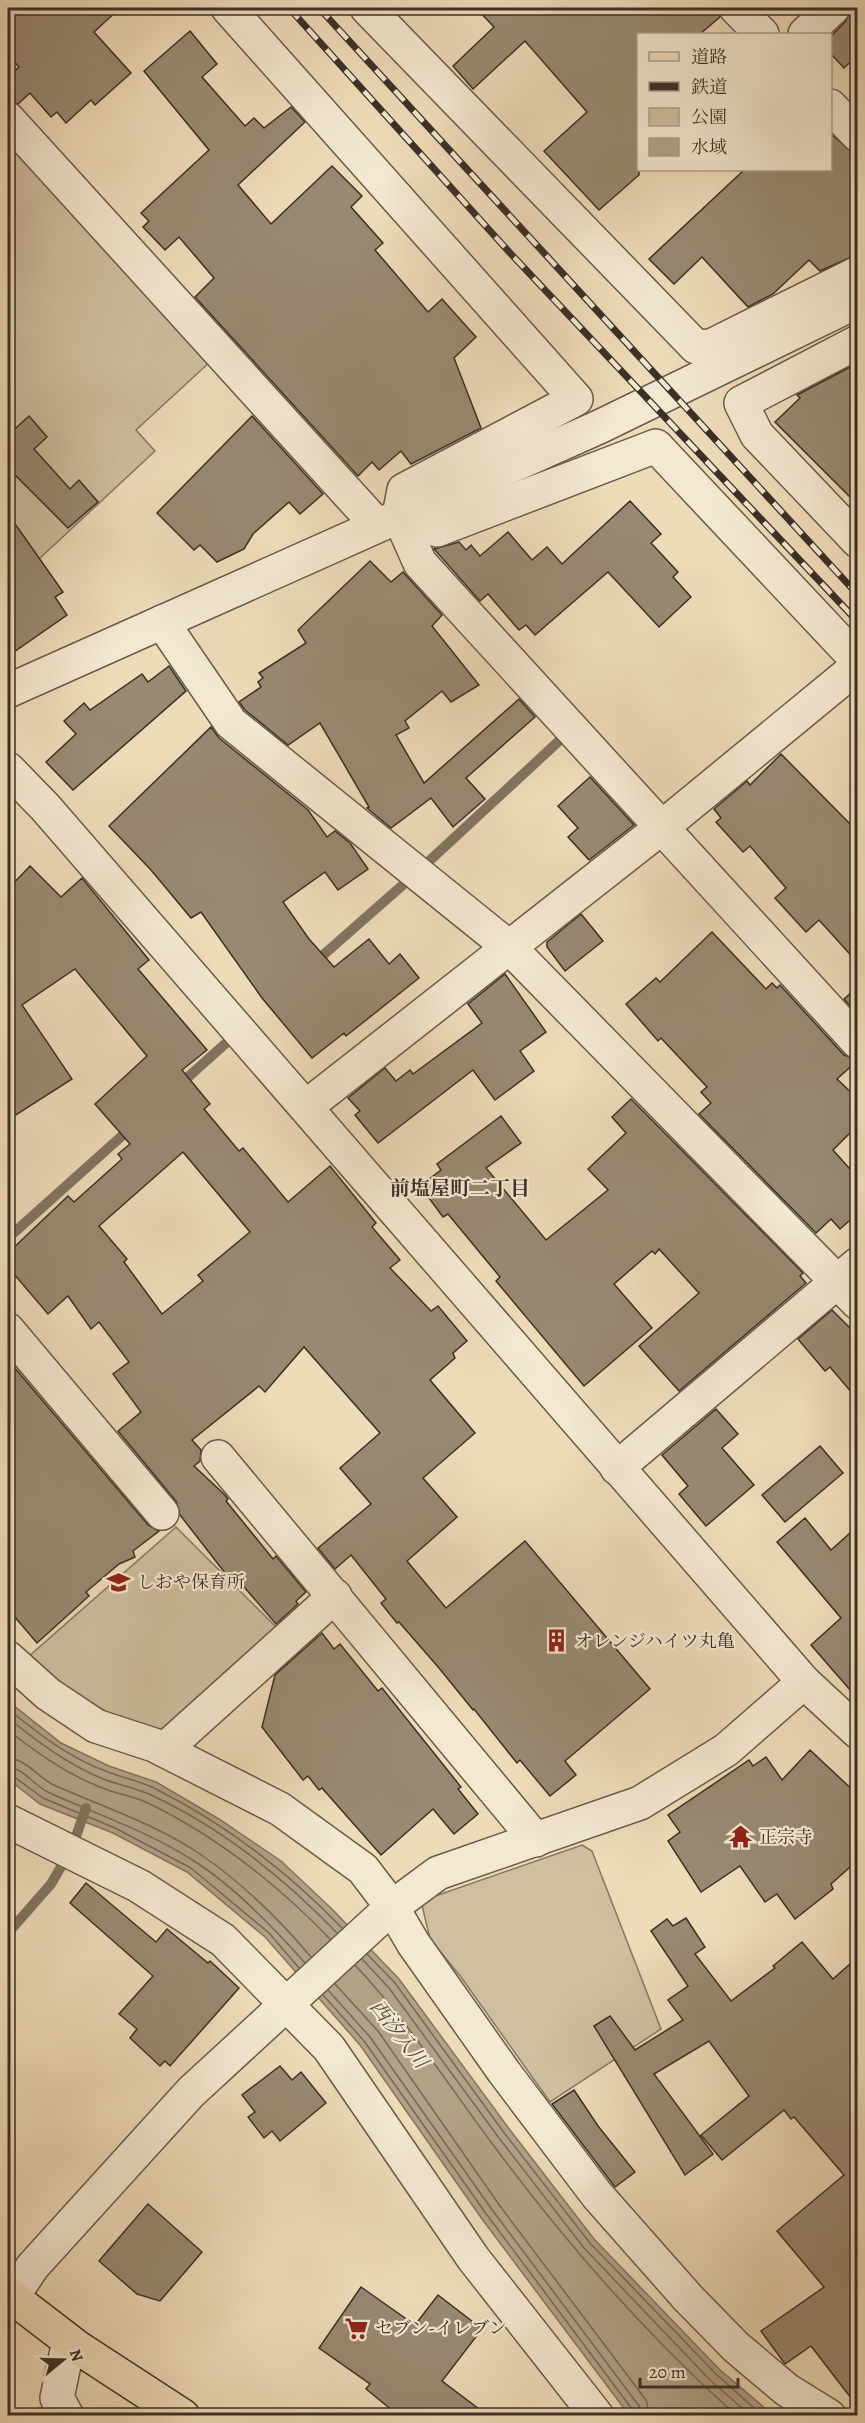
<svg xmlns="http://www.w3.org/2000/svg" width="865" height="2423" font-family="Alegreya,'Noto Serif JP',serif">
<rect width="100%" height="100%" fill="#eedbb8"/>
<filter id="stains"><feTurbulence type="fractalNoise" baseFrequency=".00333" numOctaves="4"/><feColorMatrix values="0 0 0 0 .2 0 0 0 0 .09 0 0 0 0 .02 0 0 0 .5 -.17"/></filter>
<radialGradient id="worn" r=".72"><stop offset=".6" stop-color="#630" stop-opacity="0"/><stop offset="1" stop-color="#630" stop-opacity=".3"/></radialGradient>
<!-- green -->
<g fill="#cfbe9f" stroke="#847763" stroke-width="1.5">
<polygon points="8,138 211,361 136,430 155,451 39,559 8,583"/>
<polygon points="176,1527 280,1631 162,1731 119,1719 62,1686 28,1657"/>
<polygon points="582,1845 592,1851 661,2029 550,2102 461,1977 430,1939 421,1901"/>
</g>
<!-- water -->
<polygon fill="#b1a187" stroke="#817461" stroke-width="1.5" points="8,1701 61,1743 109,1766 156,1782 219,1819 281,1861 332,1909 399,1979 510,2130 594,2239 720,2370 773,2415 629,2415 482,2219 360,2045 265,1937 187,1872 113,1833 40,1804 8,1779"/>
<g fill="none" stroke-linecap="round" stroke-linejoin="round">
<!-- shore -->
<g stroke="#766857" stroke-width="1.5">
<path d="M8,1709C39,1734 69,1758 108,1772C123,1778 141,1781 156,1789C225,1824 288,1872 342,1928"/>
<path d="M8,1718C38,1742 67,1764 103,1779C119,1785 136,1788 151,1795C220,1827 284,1878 337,1933"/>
<path d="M8,1730C37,1753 65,1773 100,1787C116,1794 133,1796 148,1803C216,1836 278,1885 330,1939"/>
<path d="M8,1758C27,1759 38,1778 54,1785C103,1807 156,1824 200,1854C241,1882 279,1919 311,1957"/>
<path d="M8,1767C24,1768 35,1787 50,1793C98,1815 150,1832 194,1861C232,1885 275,1929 305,1963"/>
<polyline points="8,1775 13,1776 43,1798 115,1828 191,1868 269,1933 299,1968"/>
<polyline points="367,1954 395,1983 505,2134 590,2243 716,2374 763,2416"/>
<polyline points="362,1959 389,1988 499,2138 584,2248 710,2380 751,2416"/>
<path d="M355,1965C406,2019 447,2083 491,2142C564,2241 645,2334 737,2416"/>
<polyline points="335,1984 378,2031 500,2206 646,2400 650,2416"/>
<polyline points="328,1990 370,2037 493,2211 639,2406 641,2416"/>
<polyline points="323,1995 364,2041 487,2215 632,2409 634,2416"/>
</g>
<!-- stream -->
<g stroke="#817461" stroke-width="10">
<polyline points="427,863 560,740"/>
<polyline points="313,964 405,883"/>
<polyline points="178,1086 225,1044"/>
<polyline points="8,1238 133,1126"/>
<polyline points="74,1842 86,1808"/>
<polyline points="8,1933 51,1884 65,1860"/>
</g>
</g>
<!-- building -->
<g fill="#988972" stroke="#3a3027" stroke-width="1.5" fill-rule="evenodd">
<polygon points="8,8 120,8 94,32 131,73 95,105 91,100 66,123 57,112 51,117 30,93 18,104 8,101 8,77 19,67 8,55"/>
<polygon points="476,8 718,8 720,17 700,34 639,34 639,175 599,210 544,151 587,112 525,41 473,89 453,66 494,27"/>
<polygon points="851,8 858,8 858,55 844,68 831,54 831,36 846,21"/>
<polygon points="190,31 217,64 202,77 245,126 254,118 264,128 291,107 305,122 238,185 271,224 332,166 362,196 351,207 383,243 375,250 428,312 442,299 476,337 454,358 481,428 411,464 401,451 379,470 372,462 358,476 195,297 214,278 179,237 165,250 143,227 149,221 141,213 209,150 144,71"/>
<polygon points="831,134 858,157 858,254 820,271 809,260 773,294 748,307 702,257 674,284 649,259 744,170 831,170"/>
<polygon points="852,366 858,373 858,505 775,422 800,398 797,395"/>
<polygon points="29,416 47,437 34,449 70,489 79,480 98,502 68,528 10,470 8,473 8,418 16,428"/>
<polygon points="252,416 323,494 300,514 289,502 253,534 244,549 217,562 200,545 194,550 157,513"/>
<polygon points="630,501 661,534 651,543 678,572 673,577 691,597 659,627 608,572 535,635 526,625 519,630 488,594 480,601 434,549 459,542 466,550 471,545 480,556 508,532 532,560 547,547 562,564"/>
<polygon points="8,514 63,592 55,597 67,615 8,656"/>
<polygon points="370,561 391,582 403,572 442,615 432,626 479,685 451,702 442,691 405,721 409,728 396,735 424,783 519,699 535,717 466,778 485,799 453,827 431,798 391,828 367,808 369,807 320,723 288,745 245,710 239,702 261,687 258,682 263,678 259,673 306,643 298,630"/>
<polygon points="169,666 186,691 73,790 46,762 76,734 64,721 84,703 90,710 142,674 148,682"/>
<polygon points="211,727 219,738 308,810 327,837 335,831 350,843 368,869 338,890 325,872 283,902 309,939 334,967 369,939 389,964 400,954 419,978 346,1036 344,1033 312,1058 262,998 201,912 191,918 151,870 109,826"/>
<polygon points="781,754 858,832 858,963 819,920 806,932 775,898 786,888 750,846 743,852 716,822 721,818 714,809 747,781 750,785"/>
<polygon points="590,777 634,825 589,860 568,837 578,828 558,806"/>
<path d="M30,866L61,897L82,878L149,960L138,969L207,1050L182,1070L210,1104L204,1109L239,1151L243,1148L288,1202L330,1166L376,1223L372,1227L400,1260L390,1268L431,1311L438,1306L467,1341L453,1353L455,1358L430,1380L475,1433L423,1478L457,1517L407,1561L446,1608L525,1541L650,1689L565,1761L576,1775L550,1796L520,1760L517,1763L474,1709L473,1710L439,1668L399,1622L397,1623L381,1603L386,1599L351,1555L335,1569L318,1548L371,1504L340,1468L380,1433L304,1347L265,1392L259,1386L192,1440L201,1450L200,1461L194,1466L225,1495L228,1499L226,1501L273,1559L276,1556L306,1592L296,1601L298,1604L276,1624L233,1574L229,1578L180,1515L176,1501L118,1431L141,1412L113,1374L129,1362L99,1322L91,1329L68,1296L48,1314L8,1267V1253L68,1196L74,1202L122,1159L118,1154L130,1144L95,1104L147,1056L75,969L22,1005L72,1079L8,1120V889ZM183,1152L250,1232L198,1275L203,1281L162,1314L124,1262L127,1259L99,1226Z"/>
<polygon points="581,914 603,941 565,971 547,947 547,942"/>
<polygon points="712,932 766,989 772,983 777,988 780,985 844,1055 858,1060 837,1079 858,1099 858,1125 833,1150 858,1178 858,1213 840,1229 831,1219 816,1233 699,1114 711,1103 701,1092 707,1087 661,1038 658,1041 626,1004 656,978 660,982"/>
<polygon points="505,974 546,1032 520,1051 534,1071 495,1100 473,1070 378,1143 355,1115 360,1111 348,1098 385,1068 396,1081 410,1070 413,1074 482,1023 468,1004"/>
<polygon points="858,987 858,1014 844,999"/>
<polygon points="631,1099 803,1273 800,1276 806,1283 679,1391 639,1346 699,1293 659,1249 655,1254 652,1251 614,1284 652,1328 584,1386 496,1281 500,1277 448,1214 443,1217 420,1186 441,1170 437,1164 501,1116 521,1143 486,1168 546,1240 608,1190 588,1169 626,1133 612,1117"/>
<polygon points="832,1310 858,1336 858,1400 830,1367 825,1371 798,1339"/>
<polygon points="8,1360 148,1525 159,1531 133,1551 135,1557 119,1564 86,1592 89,1596 37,1643 8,1609"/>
<polygon points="716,1409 738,1434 722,1448 754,1485 706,1526 679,1494 688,1486 662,1455"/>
<polygon points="820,1446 843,1473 785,1522 762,1495"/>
<polygon points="805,1518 831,1550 858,1526 858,1699 811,1645 841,1618 777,1542"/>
<polygon points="322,1633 334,1649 340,1644 378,1691 382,1688 461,1787 458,1789 478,1814 454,1834 433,1809 381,1855 322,1788 319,1790 308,1776 303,1780 262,1727 275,1675"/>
<polygon points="810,1750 858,1795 858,1860 831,1884 833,1889 795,1919 777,1894 765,1902 740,1866 701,1892 668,1841 680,1832 668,1815 749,1760 753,1766 766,1757 782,1780"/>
<polygon points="86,1883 156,1942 167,1929 208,1963 210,1961 239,1988 170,2066 165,2061 160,2066 130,2038 137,2029 119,2014 153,1976 70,1903"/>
<polygon points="686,1918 705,1947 695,1954 731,2001 775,1968 773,1966 802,1942 833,1979 858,1957 858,2407 811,2346 785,2364 761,2331 824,2287 777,2231 844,2175 794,2117 791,2119 784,2110 722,2160 701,2135 749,2096 709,2041 654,2074 713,2154 685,2175 594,2026 610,2016 635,2050 683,2020 668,2000 688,1986 651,1931 667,1919 673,1926"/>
<polygon points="280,2066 292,2080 301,2072 326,2103 280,2141 272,2131 264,2138 248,2117 255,2112 242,2095"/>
<polygon points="574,2090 598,2126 635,2172 615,2187 552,2104"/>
<polygon points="148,2204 202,2252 160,2301 137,2294 99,2261"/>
<polygon points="361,2287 415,2325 438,2295 482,2329 442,2381 487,2415 398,2415 366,2389 370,2384 319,2348"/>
</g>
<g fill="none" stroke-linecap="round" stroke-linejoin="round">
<defs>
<g id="minor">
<polyline points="228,8 576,399 404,490 399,516 420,563 858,1042"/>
<polyline points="367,8 696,347 711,346 858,273"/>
<polyline points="736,8 762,34"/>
<polyline points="805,34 833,8"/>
<polyline points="830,106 858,135"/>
<polyline points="8,119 377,525"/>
<polyline points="858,342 741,403 757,435 858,541"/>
<polyline points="399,516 437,530 656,446 858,661"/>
<polyline points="162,622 231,723 510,948 858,1303"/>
<polyline points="8,691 599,427 858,301"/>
<polyline points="8,769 45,807 804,1682 858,1732"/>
<polyline points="307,1106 661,828 858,666"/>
<polyline points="8,1330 162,1513"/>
<polyline points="218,1457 536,1840"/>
<polyline points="617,1468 858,1264"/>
<polyline points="8,1658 48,1694 96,1726 154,1745 280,1809 363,1869 392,1907 413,1943 504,2072 597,2195 688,2298 736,2347 787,2390 829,2416"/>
<polyline points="164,1750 335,1596"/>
<polyline points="8,1821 139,1886 223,1940 329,2048 473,2258 597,2416"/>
<polyline points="8,2303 33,2266 191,2092 392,1907 438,1873 640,1803 726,1750 804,1682"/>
<polyline points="67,2416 57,2398 69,2341"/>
</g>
<polyline id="major" points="8,2294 77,2347 183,2416"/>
</defs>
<!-- minor casing -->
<use href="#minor" stroke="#675b4b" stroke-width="36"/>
<!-- major casing -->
<use href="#major" stroke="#3a3027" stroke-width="36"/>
<!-- minor -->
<use href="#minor" stroke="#f4e8d1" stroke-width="33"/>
<!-- major -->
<use href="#major" stroke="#eedbb8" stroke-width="33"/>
<defs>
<g id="rail">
<polyline points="289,8 511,254 858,622"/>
<polyline points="319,8 858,595"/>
</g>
</defs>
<!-- rail casing -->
<use href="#rail" stroke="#3a3027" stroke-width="7"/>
<!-- rail -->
<use href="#rail" stroke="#f4e8d1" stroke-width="4.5" stroke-dasharray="14" stroke-linecap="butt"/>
</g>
<!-- icons -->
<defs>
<symbol id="school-bare" viewBox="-9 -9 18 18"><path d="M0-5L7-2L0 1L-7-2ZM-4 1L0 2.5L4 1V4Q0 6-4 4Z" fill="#8f2418" stroke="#f4e8d1" stroke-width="2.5" paint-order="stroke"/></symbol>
<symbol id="building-bare" viewBox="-9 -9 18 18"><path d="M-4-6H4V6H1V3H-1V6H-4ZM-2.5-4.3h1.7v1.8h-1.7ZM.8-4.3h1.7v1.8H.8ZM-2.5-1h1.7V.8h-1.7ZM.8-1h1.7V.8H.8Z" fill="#8f2418" stroke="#f4e8d1" stroke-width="2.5" paint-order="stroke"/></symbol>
<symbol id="temple-bare" viewBox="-9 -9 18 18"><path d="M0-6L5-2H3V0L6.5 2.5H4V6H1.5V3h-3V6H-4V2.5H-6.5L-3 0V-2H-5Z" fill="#8f2418" stroke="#f4e8d1" stroke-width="2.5" paint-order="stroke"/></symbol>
<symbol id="supermarket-bare" viewBox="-9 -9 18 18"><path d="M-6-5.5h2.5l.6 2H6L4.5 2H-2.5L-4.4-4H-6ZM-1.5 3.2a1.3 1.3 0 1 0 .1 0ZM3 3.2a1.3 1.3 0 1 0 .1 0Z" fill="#8f2418" stroke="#f4e8d1" stroke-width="2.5" paint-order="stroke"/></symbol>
</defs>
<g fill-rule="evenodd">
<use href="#school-bare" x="102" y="1566" width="33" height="33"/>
<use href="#building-bare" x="540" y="1624" width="33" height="33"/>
<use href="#temple-bare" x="724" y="1820" width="33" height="33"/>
<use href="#supermarket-bare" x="340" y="2312" width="33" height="33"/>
</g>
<g text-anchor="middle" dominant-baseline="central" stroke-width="4.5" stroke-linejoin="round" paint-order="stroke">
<!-- poi labels -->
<g font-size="18" fill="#3a3027" stroke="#f4e8d1" text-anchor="start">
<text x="137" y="1582">しおや保育所</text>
<text x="575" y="1641">オレンジハイツ丸亀</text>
<text x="759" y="1837">正宗寺</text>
<text x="375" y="2328">セブン-イレブン</text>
</g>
<!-- neighbourhood labels -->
<g font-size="20" font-weight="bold" fill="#3a3027" stroke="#f4e8d1">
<text x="460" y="1188">前塩屋町二丁目</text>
</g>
<!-- water labels -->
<g font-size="20" font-style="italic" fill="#584c3f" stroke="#f4e8d1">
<text transform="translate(399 2034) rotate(52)">西汐入川</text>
</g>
</g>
<!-- margin -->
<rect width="865" height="2423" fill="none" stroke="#eedbb8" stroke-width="30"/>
<rect x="9" y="9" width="847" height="2405" fill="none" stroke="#3a3027" stroke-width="3"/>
<rect x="15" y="15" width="835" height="2393" fill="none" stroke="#3a3027" stroke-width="1.5"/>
<!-- legend -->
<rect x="637" y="33" width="195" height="138" fill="#f4e8d1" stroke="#aa9e8d" stroke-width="1.5"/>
<rect x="649" y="52" width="30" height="9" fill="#eedbb8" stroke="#aa9e8d" stroke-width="1.5"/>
<text x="691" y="63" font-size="18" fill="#3a3027">道路</text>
<rect x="649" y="82" width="30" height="9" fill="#3a3027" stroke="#aa9e8d" stroke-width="1.5"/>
<text x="691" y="93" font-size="18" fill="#3a3027">鉄道</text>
<rect x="649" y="108" width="30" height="18" fill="#cfbe9f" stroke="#aa9e8d" stroke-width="1.5"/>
<text x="691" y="123" font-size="18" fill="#3a3027">公園</text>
<rect x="649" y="138" width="30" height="18" fill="#b1a187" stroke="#aa9e8d" stroke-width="1.5"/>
<text x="691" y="153" font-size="18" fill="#3a3027">水域</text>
<!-- north arrow -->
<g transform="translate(63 2360) rotate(71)" stroke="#f4e8d1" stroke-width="4.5" paint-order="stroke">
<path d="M0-4.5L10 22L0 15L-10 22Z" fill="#3a3027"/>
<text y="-9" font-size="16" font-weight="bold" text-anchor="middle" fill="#3a3027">N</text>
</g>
<!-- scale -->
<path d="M640 2378v9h98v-9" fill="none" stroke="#3a3027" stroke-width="3"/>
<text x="649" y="2378" font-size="18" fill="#3a3027" stroke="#f4e8d1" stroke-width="4.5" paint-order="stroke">20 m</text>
<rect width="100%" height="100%" filter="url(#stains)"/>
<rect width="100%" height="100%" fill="url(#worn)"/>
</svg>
